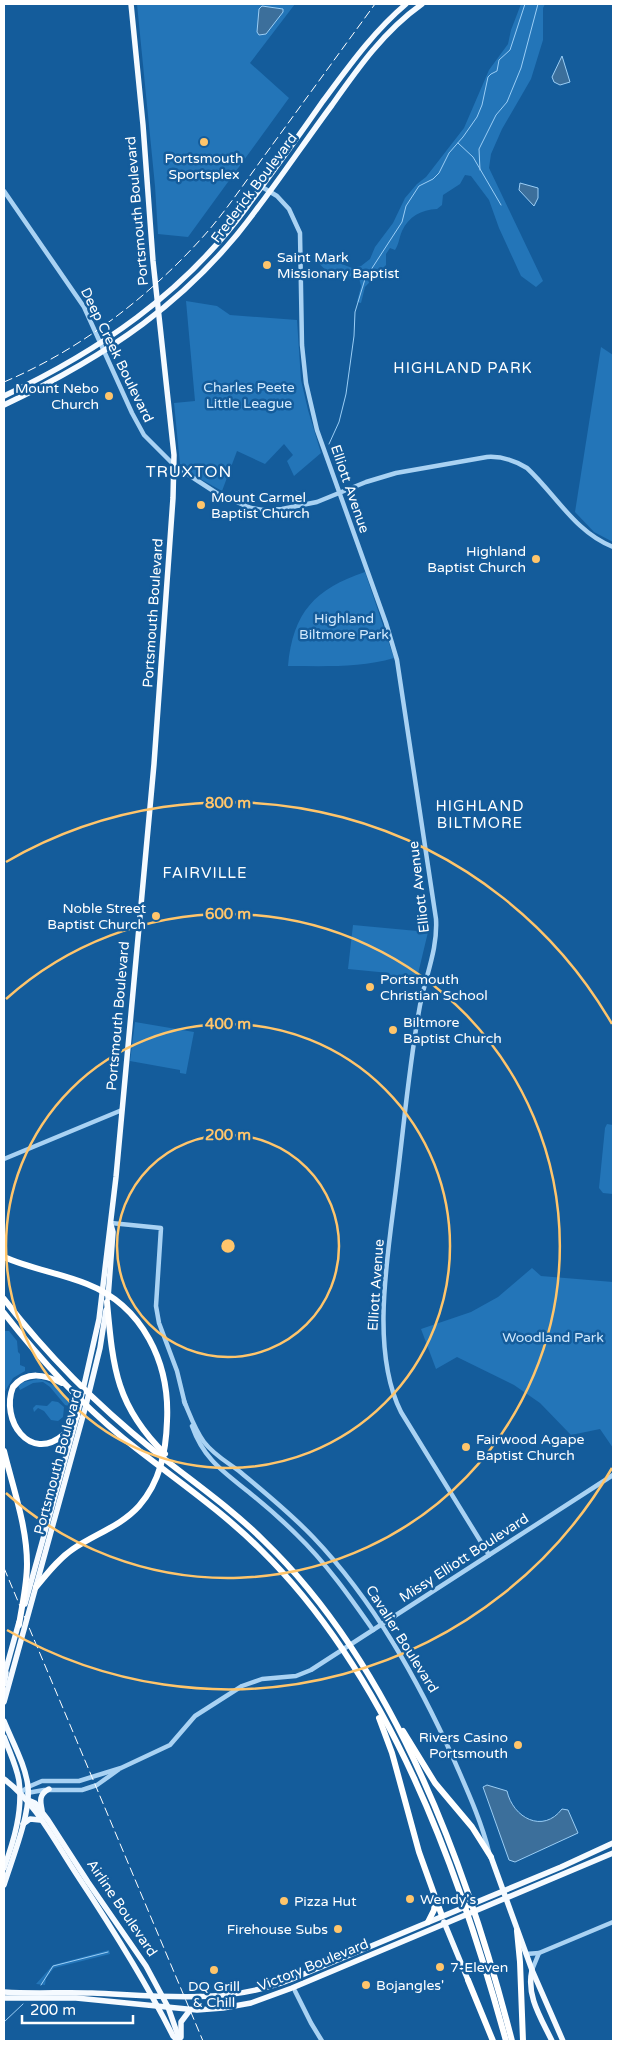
<svg xmlns="http://www.w3.org/2000/svg" width="617" height="2045" font-family="'Varela Round',sans-serif">
<rect width="100%" height="100%" fill="#145c9b"/>
<!-- green -->
<g fill="#2375b8">
<polygon points="137,4 295,4 250,63 289,98 188,237 158,234 155,186"/>
<path d="M521,4H545L543,8V40L531,79L502,129L491,154L489,168L543,281L536,287L521,276L499,228L489,200L471,176L465,175L460,184L443,195L442,205L437,209C421,210 409,216 402,231C399,238 399,244 395,250L390,248L386,254V265L365,287L361,303L357,302L361,286L359,278L348,276L339,280C329,274 321,266 313,257L314,253L352,268L361,266L370,259L375,247L393,223L405,198L417,184L426,177L464,128L489,70L508,44L511,30Z"/>
<polygon points="186,301 217,306 230,315 297,320 301,380 308,410 321,453 294,476 287,461 293,455 284,444 265,464 237,451 222,491 186,471 180,464 174,403 195,401"/>
<polygon points="601,347 613,355 613,542 594,532 575,512"/>
<path d="M365,572L394,658C360,668 324,666 288,666C293,612 315,589 365,572Z"/>
<polygon points="353,925 428,932 417,978 389,975 389,973 348,969"/>
<polygon points="135,1022 194,1032 186,1074 180,1073 180,1070 130,1061"/>
<polygon points="607,1124 613,1125 613,1194 603,1193 599,1188 605,1128"/>
<polygon points="532,1268 541,1276 613,1282 613,1448 600,1429 571,1435 540,1403 514,1385 457,1357 436,1369 421,1329 471,1312 498,1297"/>
<polygon points="4,1331 9,1331 17,1341 18,1352 20,1354 20,1365 25,1367 25,1371 13,1378 4,1393"/>
<path d="M38,1379C50,1381 67,1393 71,1404L69,1406L65,1405L50,1387L43,1382L33,1383L20,1390L18,1385L24,1382Z"/>
<polygon points="52,1401 58,1402 64,1407 63,1417 58,1421 51,1420 44,1411 38,1408 34,1412 33,1408 36,1405 47,1406"/>
<polygon points="109,1950 110,1954 54,1968 46,1978 45,1985 36,1984 53,1965"/>
</g>
<!-- water -->
<g fill="#3c6f9b" stroke="#9bcef6">
<polygon points="262,6 283,9 283,12 266,34 259,35 257,32 259,9"/>
<polygon points="562,56 570,82 560,85 554,82 552,77"/>
<polygon points="520,183 538,188 538,198 534,206 519,190"/>
<path d="M487,1785L507,1791C513,1818 543,1834 562,1809L568,1810L578,1833L515,1862L509,1860L483,1787Z"/>
</g>
<g fill="none" stroke-linecap="round" stroke-linejoin="round">
<!-- stream -->
<g stroke="#9bcef6" stroke-width="1">
<polyline points="458,143 473,157 501,205"/>
<polyline points="480,170 479,149 496,115 507,102 521,68 538,4"/>
<polyline points="329,444 339,422 346,394 354,336 355,312 365,279 402,222 406,206 419,186 433,179 439,173 449,153 463,137 477,117 482,105 488,77 491,74 497,71 499,60 510,50 525,4"/>
<polyline points="41,1985 53,1966 108,1952"/>
<polyline points="4,2022 23,2004"/>
</g>
<!-- minor -->
<g stroke="#a9d2f3" stroke-width="4.5">
<path d="M262,187L277,196L289,209L300,233L302,345L306,383L317,430L386,623L397,660L436,919C438,951 424,979 419,1011C409,1067 404,1124 397,1180C389,1249 369,1349 401,1412L489,1555"/>
<path d="M4,191L84,307L132,413L144,435L175,466L218,494L251,508L263,510L282,509L317,502L366,482L396,473L487,457C502,456 514,460 527,468C556,495 575,532 613,547"/>
<polyline points="4,1159 122,1110"/>
<polyline points="111,1223 161,1228 156,1306 159,1323 177,1371 185,1404"/>
<path d="M184,1401C190,1415 195,1430 204,1442C214,1455 227,1462 239,1471C264,1492 290,1513 313,1537C374,1601 418,1680 454,1760C467,1790 481,1820 489,1852"/>
<path d="M192,1426C204,1460 224,1472 251,1494C267,1507 282,1520 297,1535C326,1563 350,1597 373,1630"/>
<polyline points="20,1793 28,1787 42,1781 79,1781 121,1768 170,1745 195,1716 242,1686 262,1679 296,1676 311,1670 613,1475"/>
<polyline points="27,1793 44,1790 82,1790 97,1785 118,1770"/>
<polyline points="526,1954 539,1953"/>
<polyline points="532,1970 539,1953 613,1922"/>
<polyline points="295,1991 311,2023 322,2041"/>
</g>
<!-- major -->
<g stroke="#f5faff" stroke-width="5.5">
<path d="M4,396C99,351 183,294 246,208C272,173 298,137 323,101C349,66 373,32 406,4"/>
<path d="M4,405C105,357 189,302 256,210C282,176 306,140 332,105C358,68 384,31 422,4"/>
<polyline points="108,1298 113,1232 111,1225"/>
<polyline points="25,1604 77,1416 99,1319 116,1177 154,764 173,498 174,455 153,261 143,125 131,4"/>
<polyline points="4,1676 19,1622"/>
<polyline points="4,1684 6,1673"/>
<polyline points="4,1702 86,1405 100,1348 106,1310"/>
<path d="M4,1721C12,1741 26,1766 28,1787C31,1813 12,1859 4,1885"/>
<path d="M4,1737C9,1751 17,1767 19,1781C23,1811 14,1840 4,1868"/>
<path d="M4,1779C36,1803 55,1842 77,1875C112,1928 145,1980 173,2036L178,2041"/>
<polyline points="28,1800 35,1803 48,1820 88,1882 146,1966 168,2007 180,2041"/>
<path d="M42,1810C40,1801 39,1794 49,1789"/>
<polyline points="23,1824 30,1819 40,1820"/>
<polyline points="491,1857 532,1970 563,2041"/>
<polyline points="444,1922 468,1980"/>
<path d="M532,1970C526,1996 541,2018 552,2041"/>
<path d="M4,1992C33,1994 62,1992 92,1993C160,1996 227,2005 292,1979L561,1867L613,1843"/>
<polyline points="4,1998 76,1998 197,2010 223,2008 251,2003 292,1988 613,1853"/>
<polyline points="181,2037 181,2022 190,2010"/>
</g>
<!-- highway -->
<g stroke="#fff" stroke-width="6">
<path d="M4,1257C31,1269 60,1273 87,1284C143,1306 170,1363 167,1421C166,1452 160,1482 139,1506C121,1526 95,1534 73,1549C58,1559 47,1574 36,1587"/>
<path d="M4,1299C47,1355 97,1405 153,1450C190,1480 230,1507 264,1541C394,1666 468,1869 512,2041"/>
<path d="M107,1302C113,1368 116,1406 165,1454"/>
<path d="M4,1313C39,1358 78,1401 123,1438C169,1475 219,1508 261,1550C390,1677 459,1869 506,2041"/>
<path d="M62,1383C45,1375 27,1370 13,1387C0,1420 30,1463 63,1435C69,1430 73,1422 77,1416"/>
<path d="M4,1451C13,1488 27,1526 27,1564C27,1585 22,1605 19,1625"/>
<polyline points="379,1718 392,1753 419,1852 442,1916"/>
<polyline points="403,1731 435,1783 472,1827 491,1857"/>
<polyline points="428,1922 434,1910 435,1902"/>
<polyline points="517,1931 520,1962 523,2041"/>
<polyline points="468,1980 493,2041"/>
</g>
<!-- rail -->
<g stroke="#fff" stroke-width="1" stroke-dasharray="9 4" stroke-linecap="butt">
<path d="M4,382C82,349 153,294 209,230C231,204 250,175 270,148C305,100 340,52 375,4"/>
<polyline points="4,1568 203,2041"/>
</g>
</g>
<!-- distance rings -->
<g fill="none" stroke="#ffc56b" stroke-width="2.5">
<circle cx="228" cy="1246" r="111"/>
<circle cx="228" cy="1246" r="222"/>
<path d="M6 999A332 332 0 1 1 6 1493"/>
<path d="M612 1468A443 443 0 0 1 7 1630M6 862A443 443 0 0 1 612 1024"/>
</g>
<!-- markers -->
<g fill="#ffc56b" stroke="#145c9b" stroke-width="2">
<circle cx="204" cy="142" r="5"/>
<circle cx="267" cy="265" r="5"/>
<circle cx="109" cy="396" r="5"/>
<circle cx="201" cy="505" r="5"/>
<circle cx="536" cy="559" r="5"/>
<circle cx="156" cy="916" r="5"/>
<circle cx="370" cy="987" r="5"/>
<circle cx="393" cy="1030" r="5"/>
<circle cx="466" cy="1447" r="5"/>
<circle cx="518" cy="1745" r="5"/>
<circle cx="410" cy="1899" r="5"/>
<circle cx="284" cy="1901" r="5"/>
<circle cx="338" cy="1929" r="5"/>
<circle cx="440" cy="1967" r="5"/>
<circle cx="214" cy="1970" r="5"/>
<circle cx="366" cy="1985" r="5"/>
</g>
<g text-anchor="middle" dominant-baseline="central" stroke-width="5" stroke-linejoin="round" paint-order="stroke">
<!-- poi labels -->
<g font-size="14" fill="#fff" stroke="#145c9b" text-anchor="start">
<text x="204" y="158" text-anchor="middle">Portsmouth<tspan x="204" dy="16">Sportsplex</tspan></text>
<text x="277" y="257">Saint Mark<tspan x="277" dy="16">Missionary Baptist</tspan></text>
<text x="99" y="388" text-anchor="end">Mount Nebo<tspan x="99" dy="16">Church</tspan></text>
<text x="211" y="497">Mount Carmel<tspan x="211" dy="16">Baptist Church</tspan></text>
<text x="526" y="551" text-anchor="end">Highland<tspan x="526" dy="16">Baptist Church</tspan></text>
<text x="146" y="908" text-anchor="end">Noble Street<tspan x="146" dy="16">Baptist Church</tspan></text>
<text x="380" y="979">Portsmouth<tspan x="380" dy="16">Christian School</tspan></text>
<text x="403" y="1022">Biltmore<tspan x="403" dy="16">Baptist Church</tspan></text>
<text x="476" y="1439">Fairwood Agape<tspan x="476" dy="16">Baptist Church</tspan></text>
<text x="508" y="1737" text-anchor="end">Rivers Casino<tspan x="508" dy="16">Portsmouth</tspan></text>
<text x="420" y="1899">Wendy's</text>
<text x="294" y="1901">Pizza Hut</text>
<text x="328" y="1929" text-anchor="end">Firehouse Subs</text>
<text x="450" y="1967">7-Eleven</text>
<text x="376" y="1985">Bojangles'</text>
<text x="214" y="1986" text-anchor="middle">DQ Grill<tspan x="214" dy="16">&amp; Chill</tspan></text>
</g>
<!-- street labels -->
<g font-size="14" fill="#fff" stroke="#145c9b">
<text transform="translate(254 188) rotate(-53)">Frederick Boulevard</text>
<text transform="translate(137 211) rotate(-95)">Portsmouth Boulevard</text>
<text transform="translate(117 355) rotate(64)">Deep Creek Boulevard</text>
<text transform="translate(350 489) rotate(71)">Elliott Avenue</text>
<text transform="translate(153 613) rotate(-86)">Portsmouth Boulevard</text>
<text transform="translate(419 887) rotate(-97)">Elliott Avenue</text>
<text transform="translate(118 1016) rotate(-85)">Portsmouth Boulevard</text>
<text transform="translate(376 1285) rotate(-86)">Elliott Avenue</text>
<text transform="translate(58 1462) rotate(-75)">Portsmouth Boulevard</text>
<text transform="translate(464 1558) rotate(-33)">Missy Elliott Boulevard</text>
<text transform="translate(402 1639) rotate(58)">Cavalier Boulevard</text>
<text transform="translate(122 1908) rotate(56)">Airline Boulevard</text>
<text transform="translate(313 1965) rotate(-22)">Victory Boulevard</text>
</g>
<!-- park labels -->
<g font-size="14" fill="#d1e9fd" stroke="#145c9b">
<text x="249" y="387">Charles Peete<tspan x="249" dy="16">Little League</tspan></text>
<text x="344" y="618">Highland<tspan x="344" dy="16">Biltmore Park</tspan></text>
<text x="553" y="1337">Woodland Park</text>
</g>
<!-- neighbourhood labels -->
<g font-size="15" letter-spacing="1" fill="#fff" stroke="#145c9b">
<text x="463" y="368">HIGHLAND PARK</text>
<text x="480" y="806">HIGHLAND<tspan x="480" dy="17">BILTMORE</tspan></text>
<text x="205" y="873">FAIRVILLE</text>
</g>
<!-- quarter labels -->
<g font-size="16" letter-spacing="1" fill="#fff" stroke="#145c9b">
<text x="189" y="472">TRUXTON</text>
</g>
</g>
<circle cx="228" cy="1246" r="8" fill="#ffc56b" stroke="#145c9b" stroke-width="2.5"/>
<g font-size="15" text-anchor="middle" font-weight="bold" fill="#ffc56b" stroke="#145c9b" stroke-width="5" stroke-linejoin="round" paint-order="stroke">
<text x="228" y="808">800 m</text>
<text x="228" y="919">600 m</text>
<text x="228" y="1029">400 m</text>
<text x="228" y="1140">200 m</text>
</g>
<!-- border -->
<rect width="617" height="2045" fill="none" stroke="#ffffff" stroke-width="10"/>
<!-- scale -->
<path d="M22 2015v8h111v-8" fill="none" stroke="#ffffff" stroke-width="2.5"/>
<text x="30" y="2015" font-size="15" fill="#ffffff" stroke="#145c9b" stroke-width="4" paint-order="stroke">200 m</text>
</svg>
